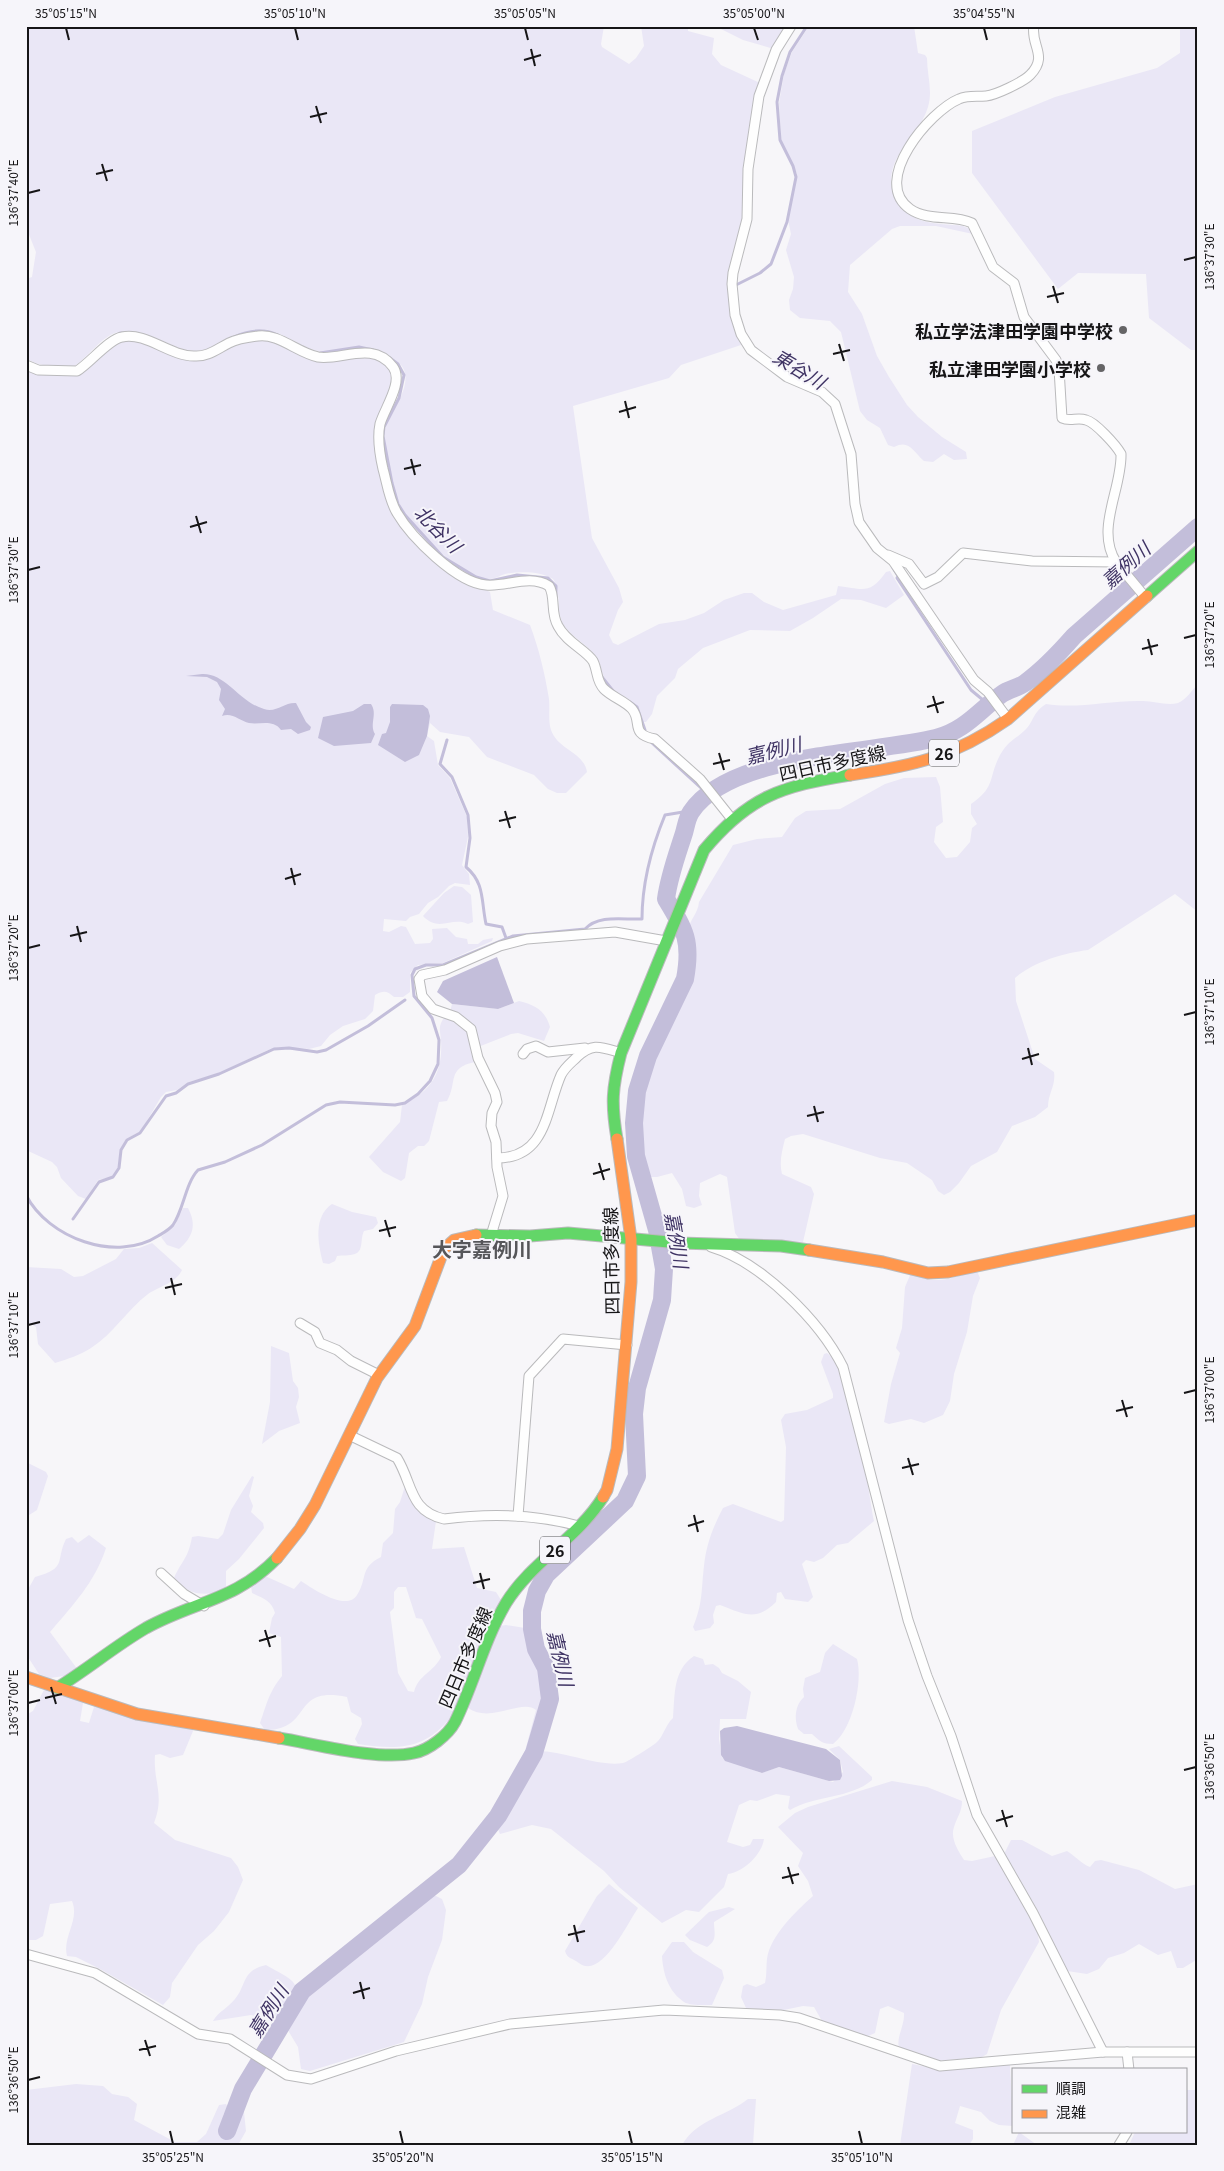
<svg xmlns="http://www.w3.org/2000/svg" width="1224" height="2171" font-family="Georgia,'Noto Sans JP',serif">
<rect width="100%" height="100%" fill="#f7f6f9"/>
<!-- green -->
<g fill="#eae7f6" fill-rule="evenodd">
<path d="M26,26H604L601,44L602,47L629,64L636,58L644,46L641,26H688V31L714,38L712,54L721,65L760,83L747,208L727,288L733,320L741,345L681,365L669,378L573,406L592,538L619,588L623,602L618,610L609,635L613,643L618,645L659,624L685,620L704,613L724,600L744,593H752L764,602L783,610L836,595L838,586C863,589 870,595 886,572L890,571L904,595L886,608L861,600L841,599L813,618L790,631L750,630L703,648L678,669L675,678L657,696L652,714L646,722H643C636,694 623,702 608,684C601,676 602,667 598,659C592,648 573,638 565,627C554,611 563,593 553,579C541,571 519,571 505,574C499,576 493,580 487,579C461,575 436,549 420,531C413,524 406,516 401,507C393,491 381,444 386,426C391,410 411,389 404,370C402,364 396,361 390,357C356,335 347,358 318,351C298,347 279,328 258,329C234,331 216,351 194,351C168,350 144,326 118,332C101,336 88,358 73,367C57,366 40,368 26,358V279L32,277L36,252L26,227Z"/>
<polygon points="715,26 788,26 774,49 743,40"/>
<path d="M809,26H914L918,53L925,55L927,58C927,75 933,90 928,107C923,125 907,140 898,156C884,180 892,208 918,219C931,225 950,224 963,226L970,229L973,234L936,226H900L892,229L850,265L848,292L862,314L877,356L889,377L907,405L918,417L942,437L966,452L967,459L954,460L944,454L933,462L924,461C913,451 909,439 894,447L888,445L880,428L867,420L860,411L841,332L830,321L800,318L790,310L789,300L793,289L794,277L786,250L791,234L788,220L797,174L781,140L779,103L784,74L792,52Z"/>
<polygon points="1180,26 1198,26 1198,350 1191,350 1149,318 1146,274 1078,273 1058,289 972,173 972,131 1055,97 1157,68 1180,53"/>
<path d="M265,337C278,343 295,354 309,355C339,357 371,346 393,372L392,387L378,425L380,466L411,534L479,587L490,592L493,610L530,625C539,649 545,674 549,699C550,709 548,721 551,730C558,750 584,752 587,772L566,793H557L548,789L534,775L487,757L469,737L440,732L430,723L427,736L434,741L438,765L450,778L467,817L468,837L462,865L469,874L470,885L455,883L449,886L438,897L428,903L419,914L410,917L406,921L384,919L383,931L389,932L401,926L406,927L415,944L430,943L433,939L432,929L447,928L456,937L467,939L468,944H478L483,940L493,938L492,941L443,963L418,965L410,973V992L403,997H394C387,991 384,990 375,995L373,1011L365,1019L343,1026L330,1035L321,1046L309,1049L279,1047L268,1050L217,1074L189,1082L177,1090L166,1092L161,1097L141,1131L126,1139L120,1150L118,1167L112,1177L98,1180L86,1199L78,1196L61,1178L57,1167L52,1162L26,1150V368L66,375L116,341L135,339L183,357Z"/>
<path d="M1198,684V912L1175,894L1088,950C1064,953 1033,962 1015,978L1016,1001L1035,1059L1054,1072C1056,1086 1048,1093 1048,1107L1035,1117L1012,1126L997,1152L971,1166L959,1183L950,1192L944,1195L938,1191L932,1180L907,1163L880,1158L803,1134L791,1136L785,1139C782,1151 779,1162 782,1174L811,1187L814,1194L803,1242L751,1239L740,1240L735,1233L727,1177L720,1174L700,1183L699,1196L702,1205L694,1208L686,1206L682,1189L672,1173L657,1177H646C630,1118 644,1073 670,1019C677,1005 686,990 691,975C697,959 688,945 689,929C689,920 698,914 699,902L733,845L757,839L782,837L795,818L806,811L840,809L885,784L904,778L936,777L940,787L943,822L936,827L934,842L946,858L957,857L970,842L972,828L977,824L971,814V804C996,787 988,778 1000,755C1009,740 1013,741 1024,731C1035,721 1031,714 1046,704C1079,709 1110,700 1143,701C1154,701 1167,706 1178,703C1186,700 1192,690 1198,684Z"/>
<path d="M454,886L462,887L471,895L473,922L468,924C452,916 439,933 423,916L444,893Z"/>
<path d="M519,1001C535,1005 545,1010 550,1027L544,1041L518,1033L511,1034L478,1047L475,1038L450,1012L452,1004L498,1009Z"/>
<path d="M447,1017C471,1026 471,1039 475,1062C446,1068 458,1082 447,1101L439,1102L429,1141L424,1146H418L409,1153L405,1178L401,1181L383,1172L369,1157L400,1122L402,1105C432,1091 443,1072 441,1040C440,1030 438,1026 444,1018Z"/>
<path d="M332,1204L352,1212L376,1217L378,1223L373,1229L364,1231C360,1238 364,1251 355,1254C349,1256 343,1255 337,1256L335,1261L329,1264L323,1263C318,1243 313,1217 332,1204Z"/>
<path d="M183,1208H188C197,1225 193,1237 179,1249L167,1245L161,1237L175,1225Z"/>
<path d="M152,1243L182,1270C176,1283 160,1286 148,1294C127,1310 113,1334 91,1348C80,1355 68,1359 55,1363L38,1344L36,1327L26,1321V1267L61,1269L74,1277L83,1276L116,1259L124,1249L139,1248Z"/>
<path d="M977,1271L980,1278L973,1296L967,1332L954,1374L950,1401L943,1415L924,1423L911,1419L889,1424L884,1422L891,1384L900,1353L896,1348L902,1328L905,1287L911,1273C937,1287 951,1277 977,1271Z"/>
<polygon points="271,1346 289,1353 293,1381 298,1388 299,1397 296,1407 300,1423 279,1431 262,1444 270,1402"/>
<path d="M827,1353C855,1373 867,1484 874,1521L848,1543L837,1545L823,1558L814,1562L806,1560L802,1564L813,1597L808,1602L785,1599L781,1592L777,1593L776,1602C756,1622 744,1614 720,1605L716,1606L713,1615L714,1623L710,1628L695,1631L693,1627C703,1603 701,1591 704,1566C706,1545 713,1527 723,1508L733,1504L781,1522L784,1520L786,1447L781,1420L785,1414L807,1410L833,1398V1394L821,1362L824,1354Z"/>
<polygon points="26,1462 46,1472 48,1476 37,1510 26,1517"/>
<path d="M252,1476L254,1477L249,1496L253,1506L251,1512L263,1523L264,1528L239,1559L226,1571V1589C207,1597 188,1596 174,1578C182,1560 188,1559 192,1537L198,1536L218,1539L223,1534L231,1510Z"/>
<path d="M406,1483L418,1510L436,1521L432,1549L464,1547L477,1588L496,1592L501,1600L451,1717C425,1750 397,1750 358,1744L355,1739L362,1724L361,1718L351,1712L347,1697C290,1685 314,1730 265,1730L260,1723C267,1703 269,1692 282,1676L281,1637L269,1633L272,1618L275,1613C272,1601 263,1598 252,1593L251,1586L265,1576L294,1589L301,1581C313,1589 347,1612 357,1595C368,1578 359,1568 381,1557L383,1543L393,1533L395,1509L400,1502ZM398,1587H406L416,1618L422,1619L441,1657C434,1672 418,1675 414,1692L408,1691L398,1673L390,1612L394,1608V1592Z"/>
<path d="M89,1535L106,1548C95,1582 73,1605 50,1632L78,1670L71,1675L50,1678L39,1674L26,1654V1593L35,1577C68,1568 55,1561 66,1539L72,1537L78,1543Z"/>
<path d="M506,1625L525,1628L528,1633C531,1648 541,1661 544,1676C552,1718 525,1757 506,1792L503,1793L525,1751L536,1710C522,1698 491,1724 468,1708L500,1626Z"/>
<path d="M833,1644L857,1659C863,1681 853,1729 833,1744C822,1744 820,1741 812,1734H804L798,1729C794,1718 795,1705 804,1697L803,1689L805,1678L820,1672L825,1653Z"/>
<path d="M694,1656L703,1659L705,1665L713,1664L719,1668L722,1673L738,1681L751,1692L746,1719H720L719,1739L722,1758L761,1773L779,1767L833,1782L843,1772L840,1760L829,1749L839,1746L872,1777V1780C850,1799 815,1795 790,1810L788,1808L790,1796L776,1794L757,1801L750,1800L739,1805L727,1842L743,1847L750,1845L753,1839H764C762,1854 744,1872 728,1874L724,1887L699,1912L686,1910L662,1923L619,1887L604,1871L551,1829L532,1825L500,1834L497,1827L526,1777L538,1751C564,1751 599,1767 623,1763C626,1763 652,1746 656,1743C664,1736 665,1725 673,1718C675,1694 673,1670 694,1656Z"/>
<path d="M45,1688L83,1703L80,1721L89,1723L94,1707L192,1728L193,1731L183,1755L170,1758L160,1754L155,1755C153,1782 165,1795 154,1823L175,1840L231,1858L238,1867L243,1880L229,1912L214,1931L198,1945L172,1983L170,1997L163,2005L100,1969L76,1957L67,1956C62,1937 80,1920 72,1901L50,1904L43,1936L36,1940H26V1715L33,1711Z"/>
<path d="M892,1781L927,1787L962,1801C962,1812 957,1817 954,1827C950,1838 958,1851 964,1860L972,1861L995,1856L1037,1927L1039,1942L1001,2010L987,2054L982,2057L936,2061L899,2048C896,2037 905,2025 904,2013L888,2006L880,2009L875,2033L866,2037L822,2021L814,2007L803,2006L779,2011L746,2008L741,1997L743,1986L747,1984L756,1987L765,1983C767,1974 766,1968 767,1959C770,1936 796,1911 813,1896L808,1881L798,1866L803,1853L778,1827L795,1813L808,1807Z"/>
<path d="M1011,1840H1022L1052,1856L1067,1851C1075,1856 1082,1864 1090,1867L1095,1861L1101,1860L1139,1870L1175,1889L1198,1884V1959L1183,1968H1177L1171,1951L1158,1955L1139,1944L1124,1953L1108,1958L1099,1969L1087,1974L1067,1971L1038,1911L1004,1854Z"/>
<path d="M609,1884L638,1908C627,1924 601,1980 579,1963C573,1958 567,1959 565,1951L597,1896Z"/>
<polygon points="432,1894 442,1899 446,1910 442,1940 428,1977 422,2004 404,2042 310,2071 301,2069 298,2047 286,2027 298,2002 310,1990"/>
<path d="M729,1907L735,1909L714,1922C714,1933 718,1940 707,1947L690,1940L685,1935L709,1912Z"/>
<path d="M672,1942H684L693,1952L722,1970L724,1978L712,2005C704,2005 691,2006 684,2002C668,1991 663,1973 662,1956Z"/>
<path d="M266,1965C296,1982 307,1983 283,2015L263,2018L251,2015L213,2021C219,2011 228,2008 235,1999C247,1985 241,1971 266,1965Z"/>
<polygon points="912,2064 937,2069 1010,2064 1013,2126 999,2125 990,2121 981,2112 960,2106 955,2123 973,2130 973,2139 969,2145 900,2145"/>
<polygon points="76,2084 103,2086 112,2094 128,2097 137,2104 134,2120 175,2142 197,2142 206,2134 219,2105 226,2104 229,2109 223,2115 228,2119 227,2131 235,2120 240,2122 239,2113 244,2112 246,2131 238,2145 26,2145 26,2090"/>
<polygon points="1185,2090 1198,2090 1198,2145 1129,2145 1135,2132 1185,2132"/>
<path d="M748,2099H756L753,2145H682C697,2119 727,2116 748,2099Z"/>
<polygon points="1019,2132 1037,2145 1013,2145"/>
</g>
<!-- water -->
<g fill="#c3beda">
<path d="M202,674C226,673 239,702 264,709C277,713 284,702 296,703L306,722L311,727L310,730L298,734L291,729L281,730C273,719 260,725 249,723C240,721 232,712 222,716L225,709L219,700L221,689L217,682L207,677L186,676Z"/>
<path d="M364,704H371C378,714 369,724 375,734L371,743L334,746L318,738L323,717L353,711Z"/>
<polygon points="392,704 423,705 428,709 430,716 427,736 419,755 405,762 378,745 382,734 386,733 390,722 390,707"/>
<polygon points="497,957 514,1003 498,1009 452,1004 437,992 443,981"/>
<polygon points="737,1726 826,1749 840,1760 842,1776 840,1780 829,1781 779,1767 762,1773 725,1761 721,1755 720,1731 724,1728"/>
</g>
<g fill="none" stroke-linecap="round" stroke-linejoin="round">
<!-- stream -->
<g stroke="#c3beda" stroke-width="3">
<polyline points="736,285 760,273 771,264 787,222 796,177 793,166 780,140 777,102 782,76 790,52 807,26"/>
<path d="M234,337C249,330 263,328 278,335"/>
<polyline points="108,340 120,333 132,333"/>
<polyline points="320,353 359,347 373,350"/>
<polyline points="390,358 398,364 404,375 399,398 384,427 383,436 392,483 398,504 405,515 443,557 476,577 490,581 517,575 548,578 556,586 556,598"/>
<polyline points="893,568 898,576 897,578 971,690 983,700 987,708"/>
<polyline points="602,677 614,692"/>
<polyline points="630,702 637,707 645,730"/>
<path d="M447,740L440,764L452,777L468,815L470,838L466,867C485,883 481,901 486,924L502,927L506,938"/>
<polyline points="652,743 701,788 706,796"/>
<path d="M26,1195C48,1238 116,1263 158,1236C163,1233 169,1230 173,1225C184,1209 185,1184 198,1170L225,1162L262,1145L326,1105L340,1102L395,1105L405,1103L418,1094L430,1081L438,1064L439,1040L432,1018L414,996L412,975L415,969L426,965H443L513,936L585,929C599,914 624,920 642,919C642,882 651,849 665,815L683,812L690,813"/>
<polyline points="73,1219 99,1182 113,1177 119,1168 121,1150 127,1140 140,1133 166,1096 176,1093 188,1084 219,1074 274,1049 289,1048 317,1052 326,1050 368,1026 405,1000"/>
</g>
<!-- river -->
<path stroke="#c3beda" stroke-width="18" d="M227,2131L243,2089L302,1991L459,1865L498,1816L534,1753L550,1699L546,1668L536,1649L532,1629V1611L537,1591L546,1575L625,1501L637,1476L634,1414L637,1388L662,1300L664,1269L657,1230L636,1156L634,1123L637,1091L648,1056L685,979C692,941 685,930 666,899C669,876 677,855 684,833C686,826 687,818 691,812C730,753 872,754 936,738C966,730 978,711 1002,694C1009,689 1018,688 1025,683C1043,670 1060,652 1074,636L1198,527"/>
<defs>
<g id="street">
<polyline points="791,26 776,50 759,96 748,169 747,219 733,273 732,284 735,315 741,334 751,350 787,377 822,392 835,404 851,454 855,504 859,522 877,548 893,561 974,680 988,692 1008,719"/>
<path d="M1034,26C1030,45 1049,56 1030,75C1023,82 996,95 986,96C977,97 968,95 959,99C930,111 870,181 910,209C929,222 953,214 972,223L993,267L1014,283L1024,317L1056,360L1059,369L1062,418C1070,422 1077,417 1086,420C1095,422 1116,445 1121,454C1122,489 1095,529 1116,562"/>
<path d="M26,365L38,370L77,371C90,363 109,339 122,337C147,332 169,356 194,356C208,357 217,349 229,343C237,339 249,337 258,336C278,333 298,353 318,357C341,361 373,340 393,367C404,382 384,409 380,424C377,438 380,456 383,469C387,483 389,500 397,513C411,537 457,583 486,585C507,587 529,574 549,586C556,597 550,613 558,626C566,642 586,650 593,661C598,671 596,681 604,689C612,697 625,701 632,709C643,722 629,734 655,739L700,779L731,818"/>
<polyline points="888,555 909,564 924,584 938,577 963,553 1032,561 1116,562 1146,598"/>
<polyline points="523,1054 527,1049 536,1046 548,1052 585,1048"/>
<path d="M497,1158C547,1158 546,1109 561,1075C565,1067 571,1063 577,1057C593,1042 601,1047 621,1053"/>
<polyline points="492,1232 503,1196 497,1167 496,1142 491,1126 492,1113 497,1102 495,1093 478,1058 471,1029 456,1017 433,1009 422,996 419,979 422,975 445,970 500,946 527,939 615,932 666,941"/>
<path d="M711,1247C761,1262 820,1321 843,1367L908,1620L927,1676L951,1736L977,1815L1033,1913L1103,2052"/>
<polyline points="300,1323 315,1332 320,1343 337,1350 351,1361 379,1375"/>
<path d="M351,1436L397,1458C413,1484 409,1511 444,1519C490,1513 535,1514 579,1526"/>
<polyline points="518,1516 529,1376 563,1339 627,1345"/>
<polyline points="161,1573 184,1594 204,1606"/>
<polyline points="26,1954 95,1973 198,2034 230,2039 287,2075 311,2079 396,2051 510,2024 664,2010 780,2015 799,2018 940,2066 1103,2052 1198,2052"/>
<polyline points="1127,2052 1129,2070"/>
<polyline points="1119,2145 1127,2132"/>
</g>
<g id="fast">
<polyline points="1147,596 1198,551"/>
<path d="M617,1139C611,1104 612,1088 621,1053L704,850C749,796 782,786 850,775"/>
<polyline points="476,1235 530,1236 568,1233 680,1243 781,1246 809,1250"/>
<path d="M57,1688C88,1669 115,1646 146,1628C195,1601 235,1601 277,1558"/>
<path d="M279,1738C316,1744 378,1761 414,1753C429,1750 448,1735 455,1722C474,1683 484,1640 506,1603C531,1562 578,1538 603,1497"/>
</g>
<g id="slow">
<path d="M850,775C913,766 954,757 1008,719L1147,596"/>
<polyline points="809,1250 883,1262 928,1273 948,1272 1198,1220"/>
<polyline points="603,1497 607,1490 617,1449 631,1282 631,1239 617,1139"/>
<polyline points="277,1558 300,1529 315,1505 377,1378 415,1326 444,1249 454,1240 476,1235"/>
<polyline points="26,1677 137,1714 279,1738"/>
</g>
</defs>
<!-- street casing -->
<use href="#street" stroke="#bababc" stroke-width="11"/>
<!-- fast casing -->
<use href="#fast" stroke="#bababc" stroke-width="13"/>
<!-- slow casing -->
<use href="#slow" stroke="#bababc" stroke-width="13"/>
<!-- street -->
<use href="#street" stroke="#fefefe" stroke-width="9"/>
<!-- fast -->
<use href="#fast" stroke="#63d668" stroke-width="11"/>
<!-- slow -->
<use href="#slow" stroke="#ff974d" stroke-width="11"/>
</g>
<!-- ticks -->
<path fill="none" stroke="#161517" stroke-width="2" d="M66,28L69,40M295,28L298,40M525,28L528,40M754,28L758,40M984,28L987,40M531,49L535,66M524,60L541,55M316,106L321,123M310,117L327,113M102,164L107,181M96,174L113,170M28,193L40,190M1184,260L1196,257M1053,286L1058,303M1047,297L1064,293M839,344L844,361M833,354L850,350M625,401L629,418M619,412L636,407M411,459L415,475M404,469L421,465M196,516L201,533M190,527L207,522M28,570L40,567M1184,638L1196,635M1148,639L1152,655M1142,649L1158,645M933,696L938,713M927,707L944,702M719,753L724,770M713,764L730,760M505,811L510,828M499,821L516,817M291,868L295,885M285,879L301,874M77,926L81,942M70,936L87,932M28,948L40,945M1184,1015L1196,1012M1028,1048L1032,1065M1022,1059L1039,1054M814,1106L818,1122M807,1116L824,1112M599,1163L604,1180M593,1174L610,1169M385,1220L390,1237M379,1231L396,1227M171,1278L175,1295M165,1288L182,1284M28,1325L40,1322M1184,1393L1196,1390M1122,1400L1127,1417M1116,1411L1133,1407M908,1458L913,1475M902,1468L919,1464M694,1515L698,1532M688,1526L704,1521M480,1573L484,1589M473,1583L490,1579M265,1630L270,1647M259,1641L276,1636M51,1687L56,1704M45,1698L62,1694M28,1703L40,1700M1184,1770L1196,1767M1002,1810L1007,1827M996,1821L1013,1816M788,1867L793,1884M782,1878L799,1874M574,1925L578,1942M568,1935L585,1931M360,1982L364,1999M353,1993L370,1988M145,2040L150,2056M139,2050L156,2046M28,2080L40,2077M170,2131L173,2144M400,2131L403,2144M629,2131L632,2144M859,2131L862,2144"/>
<!-- markers -->
<g fill="#656466" stroke="#f6f5fa" stroke-width="2">
<circle cx="1123" cy="330" r="5"/>
<circle cx="1101" cy="368" r="5"/>
</g>
<g text-anchor="middle" dominant-baseline="central" stroke-width="4" stroke-linejoin="round" paint-order="stroke">
<!-- shield labels -->
<g fill="#f6f5fa" stroke="#59585b" stroke-width="1">
<rect x="929" y="739.5" width="30" height="27" rx="4"/>
<rect x="540" y="1536.5" width="30" height="27" rx="4"/>
</g>
<g font-size="16" font-weight="bold" fill="#161517">
<text x="944" y="753">26</text>
<text x="555" y="1550">26</text>
</g>
<!-- poi labels -->
<g font-size="18" font-weight="bold" fill="#161517" stroke="#f6f5fa" text-anchor="end">
<text x="1113" y="330">私立学法津田学園中学校</text>
<text x="1091" y="368">私立津田学園小学校</text>
</g>
<!-- street labels -->
<g font-size="18" fill="#161517" stroke="#f6f5fa">
<text transform="translate(832 762) rotate(-12)">四日市多度線</text>
<text transform="translate(610 1261) rotate(-91)">四日市多度線</text>
<text transform="translate(464 1657) rotate(-67)">四日市多度線</text>
</g>
<!-- water labels -->
<g font-size="19" font-style="italic" fill="#3f3364" stroke="#f6f5fa">
<text transform="translate(800 368) rotate(31)">東谷川</text>
<text transform="translate(439 528) rotate(45)">北谷川</text>
<text transform="translate(1125 564) rotate(-42)">嘉例川</text>
<text transform="translate(773 749) rotate(-14)">嘉例川</text>
<text transform="translate(678 1240) rotate(80)">嘉例川</text>
<text transform="translate(562 1658) rotate(77)">嘉例川</text>
<text transform="translate(267 2010) rotate(-58)">嘉例川</text>
</g>
<!-- quarter labels -->
<g font-size="20" font-weight="bold" fill="#56565a" stroke="#f6f5fa">
<text x="482" y="1248">大字嘉例川</text>
</g>
</g>
<!-- border -->
<rect width="1224" height="2171" fill="none" stroke="#f6f5fa" stroke-width="55"/>
<!-- legend -->
<rect x="1012" y="2068" width="175" height="65" fill="#f6f5fa" stroke="#9c9b9f"/>
<rect x="1022" y="2085" width="25" height="8" fill="#63d668" stroke="#9c9b9f"/>
<text x="1056" y="2094" font-size="15" fill="#161517">順調</text>
<rect x="1022" y="2110" width="25" height="8" fill="#ff974d" stroke="#9c9b9f"/>
<text x="1056" y="2118" font-size="15" fill="#161517">混雑</text>
<rect x="28" y="28" width="1168" height="2116" fill="none" stroke="#161517" stroke-width="2"/>
<g font-size="12" text-anchor="middle" fill="#161517">
<text x="66" y="18">35°05'15"N</text>
<text x="295" y="18">35°05'10"N</text>
<text x="525" y="18">35°05'05"N</text>
<text x="754" y="18">35°05'00"N</text>
<text x="984" y="18">35°04'55"N</text>
<text transform="translate(14 193) rotate(-90)" y="4">136°37'40"E</text>
<text transform="translate(1210 257) rotate(-90)" y="4">136°37'30"E</text>
<text transform="translate(14 570) rotate(-90)" y="4">136°37'30"E</text>
<text transform="translate(1210 635) rotate(-90)" y="4">136°37'20"E</text>
<text transform="translate(14 948) rotate(-90)" y="4">136°37'20"E</text>
<text transform="translate(1210 1012) rotate(-90)" y="4">136°37'10"E</text>
<text transform="translate(14 1325) rotate(-90)" y="4">136°37'10"E</text>
<text transform="translate(1210 1390) rotate(-90)" y="4">136°37'00"E</text>
<text transform="translate(14 1703) rotate(-90)" y="4">136°37'00"E</text>
<text transform="translate(1210 1767) rotate(-90)" y="4">136°36'50"E</text>
<text transform="translate(14 2080) rotate(-90)" y="4">136°36'50"E</text>
<text x="173" y="2162">35°05'25"N</text>
<text x="403" y="2162">35°05'20"N</text>
<text x="632" y="2162">35°05'15"N</text>
<text x="862" y="2162">35°05'10"N</text>
</g>
</svg>
